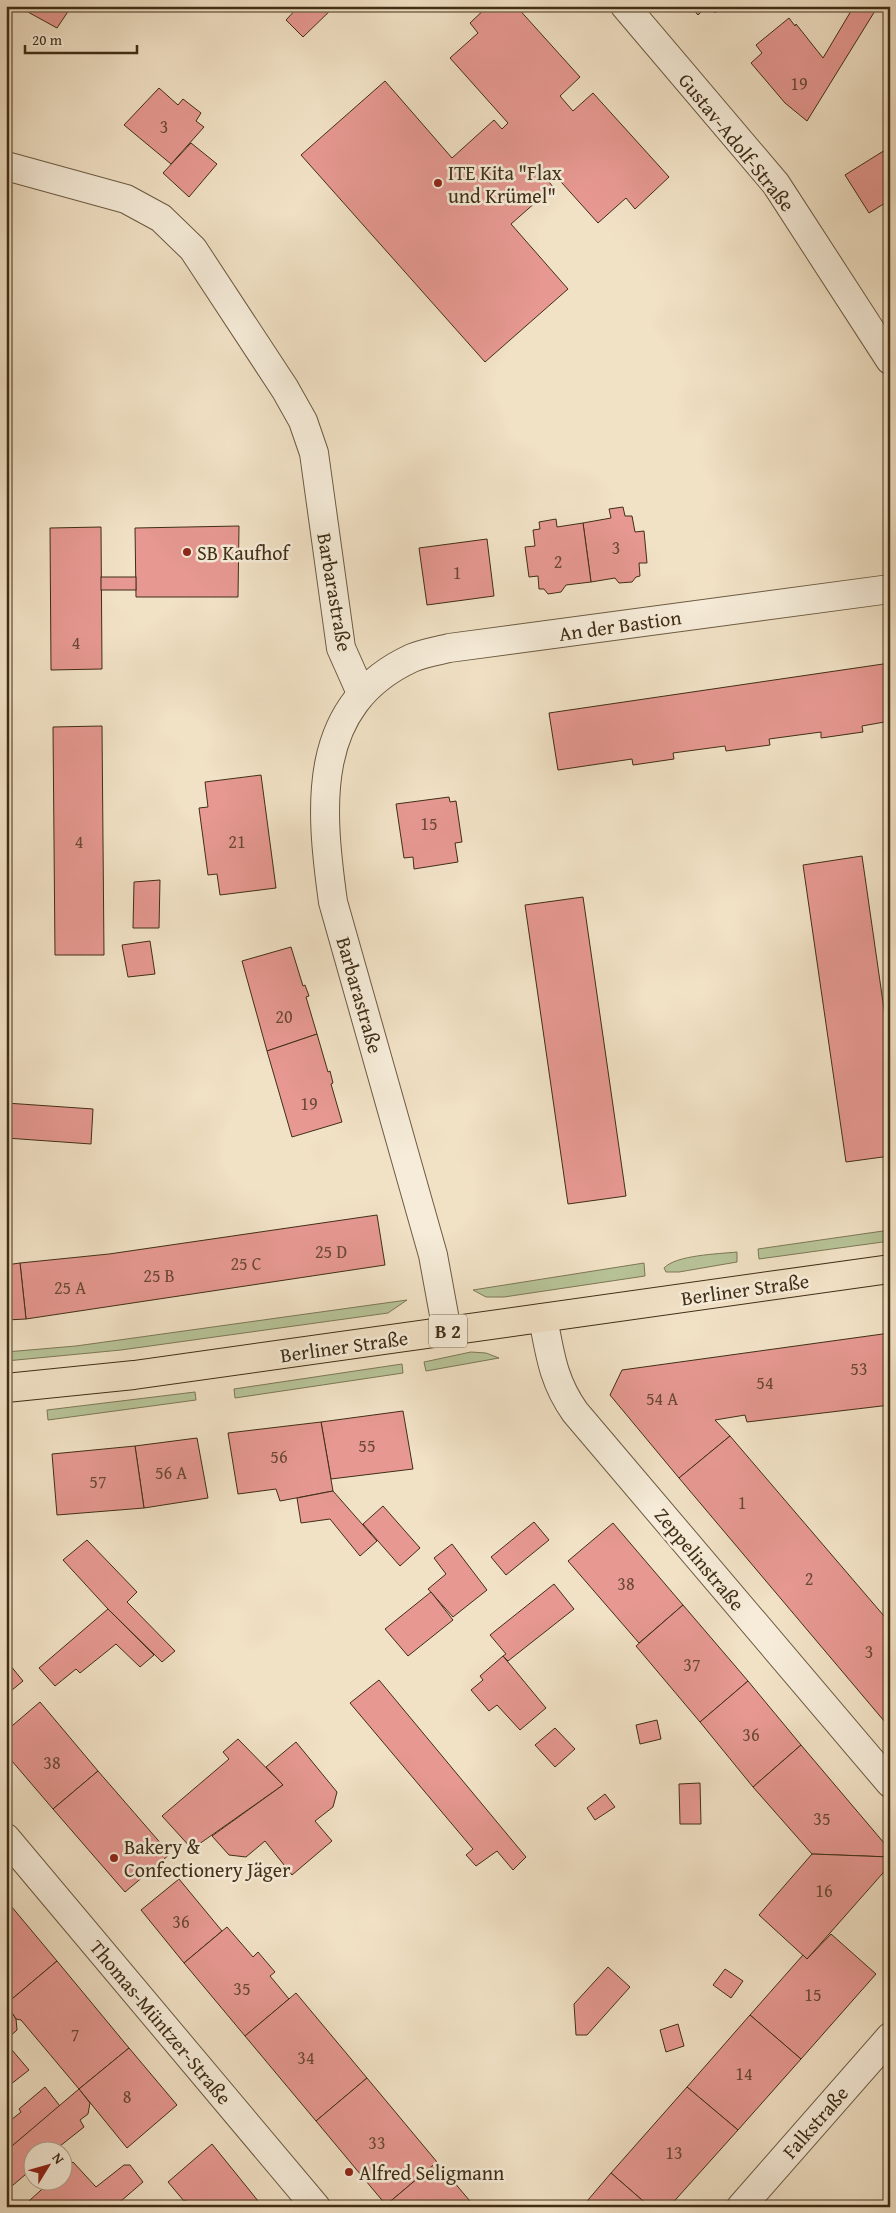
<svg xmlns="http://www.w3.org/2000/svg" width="896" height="2213" font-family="'Gentium Book Plus',serif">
<rect width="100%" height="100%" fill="#f1e1c5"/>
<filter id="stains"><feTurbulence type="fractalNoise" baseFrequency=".004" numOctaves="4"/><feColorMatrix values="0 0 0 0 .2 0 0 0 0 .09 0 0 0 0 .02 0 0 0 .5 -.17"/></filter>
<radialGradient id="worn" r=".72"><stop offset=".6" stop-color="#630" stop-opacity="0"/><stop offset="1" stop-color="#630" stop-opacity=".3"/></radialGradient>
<!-- green -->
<g fill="#b7c397" stroke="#7c7856">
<polygon points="890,1230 890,1241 759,1259 758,1249"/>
<path d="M737,1252V1262L679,1272H666L664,1268C676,1255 718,1254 737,1252Z"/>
<polygon points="644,1263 645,1276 504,1297 486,1297 473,1290"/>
<polygon points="407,1300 388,1313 121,1350 6,1361 6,1352 76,1346"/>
<polygon points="471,1352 486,1353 499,1358 426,1371 424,1362"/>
<polygon points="402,1364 403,1373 235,1398 234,1389"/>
<polygon points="195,1392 196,1400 48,1420 47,1410"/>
</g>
<!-- building -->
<g fill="#e69891" stroke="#402e16">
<polygon points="17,6 63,6 69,10 57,28"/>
<polygon points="299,6 335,6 303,37 286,20"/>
<polygon points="488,6 516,6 580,77 560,96 566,103 573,111 593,93 669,177 635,209 626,198 598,223 553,173 546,178 553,187 511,224 568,289 485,362 301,155 385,81 452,158 494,120 502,129 508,123 450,58 478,33 470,23"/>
<polygon points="690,6 707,6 698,15"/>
<polygon points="709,6 722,6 715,13"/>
<polygon points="854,6 878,6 807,121 785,103 751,63 762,53 756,45 789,18 795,26 796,24 823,58"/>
<polygon points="159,88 178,105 183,99 201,113 196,121 204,127 171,164 124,125"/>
<polygon points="191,143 217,164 189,197 163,173"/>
<polygon points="890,147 890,200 869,213 845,175"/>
<polygon points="623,507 625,516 632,516 635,532 644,531 647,563 639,563 640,576 636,577 632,582 619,583 615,578 591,582 583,523 611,518 609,509"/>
<polygon points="556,519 557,527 583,523 591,582 566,585 561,592 548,594 544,589 539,589 538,576 529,577 525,547 535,546 533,530 540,529 539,522"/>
<polygon points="239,526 238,597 136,597 135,528"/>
<polygon points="101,527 102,669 51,670 50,528"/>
<polygon points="487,539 494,596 427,605 419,548"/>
<rect x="101" y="577" width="35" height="13"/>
<polygon points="890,663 890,721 862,726 863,732 821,738 821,732 769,739 770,745 726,751 725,746 673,753 674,759 633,765 632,759 558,770 549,713"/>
<polygon points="102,726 104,955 55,955 53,727"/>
<polygon points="261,775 276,888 220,895 217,874 208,875 199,808 208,807 205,782"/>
<polygon points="449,797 450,802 456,801 462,842 455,843 458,862 414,869 413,857 404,858 396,804"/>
<polygon points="862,856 890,1051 890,1156 846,1162 803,865"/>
<polygon points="160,880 159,928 133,928 134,882"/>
<polygon points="583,897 626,1196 568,1204 525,905"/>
<polygon points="150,941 155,974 128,977 122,945"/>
<polygon points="291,947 303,986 305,985 309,996 306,997 317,1034 267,1051 242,961"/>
<polygon points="317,1034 328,1072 330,1071 333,1083 331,1084 342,1122 292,1137 267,1051"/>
<polygon points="6,1103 93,1109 91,1144 6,1138"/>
<polygon points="377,1215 385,1265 26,1319 20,1263 109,1254"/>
<polygon points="20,1263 26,1319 6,1320 6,1265"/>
<polygon points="890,1333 890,1405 747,1422 745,1415 715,1420 730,1436 679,1478 610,1395 622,1370"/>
<polygon points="403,1411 413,1469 331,1479 321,1422"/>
<polygon points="321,1422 333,1491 280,1501 276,1489 238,1494 228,1433"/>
<polygon points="730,1436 890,1623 890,1728 679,1478"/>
<polygon points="197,1438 208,1498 144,1508 135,1446"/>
<polygon points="135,1446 144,1508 57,1515 52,1454"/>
<polygon points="333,1491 377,1541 360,1556 330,1519 301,1523 297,1498"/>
<polygon points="383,1506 420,1548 400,1566 363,1524"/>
<polygon points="534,1522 549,1540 506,1575 491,1557"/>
<polygon points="613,1523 683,1605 639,1643 568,1561"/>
<polygon points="87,1540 137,1592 127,1602 175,1651 162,1662 108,1609 63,1560"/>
<polygon points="452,1544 487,1590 453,1617 428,1589 446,1574 434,1558"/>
<polygon points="554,1584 574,1609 508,1661 503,1656 506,1654 490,1635"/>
<polygon points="431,1592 453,1620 408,1656 385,1629"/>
<polygon points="683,1605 748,1681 700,1722 636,1646"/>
<polygon points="108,1609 154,1655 140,1667 116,1644 80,1673 76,1669 55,1686 39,1668"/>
<polygon points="503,1656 546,1708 520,1730 497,1705 489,1711 471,1690 483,1680 480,1676"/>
<polygon points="6,1660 23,1681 6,1695"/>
<polygon points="379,1680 526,1857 513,1870 497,1851 476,1866 466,1855 473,1849 350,1703"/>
<polygon points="748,1681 801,1745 753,1787 700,1722"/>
<polygon points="40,1702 98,1771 53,1809 6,1754 6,1731"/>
<polygon points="657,1720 661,1739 640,1744 636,1725"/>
<polygon points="555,1728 575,1749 555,1767 535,1745"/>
<polygon points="238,1739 283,1785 192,1849 162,1816 229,1759 223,1752"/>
<polygon points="296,1742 337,1792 333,1807 315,1821 332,1841 292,1875 265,1841 246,1857 229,1855 212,1836 283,1785 266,1767"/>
<polygon points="801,1745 890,1850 890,1857 812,1854 753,1787"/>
<polygon points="98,1771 170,1854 125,1892 53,1809"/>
<polygon points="700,1783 701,1824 680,1824 679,1784"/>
<polygon points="605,1794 615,1807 595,1820 587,1808"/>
<polygon points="812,1854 890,1857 890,1865 807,1959 759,1915"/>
<polygon points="179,1879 222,1931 184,1963 141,1910"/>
<polygon points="6,1900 57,1961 6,2004"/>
<polygon points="227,1927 253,1957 258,1952 275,1972 270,1976 289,1999 245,2036 184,1963"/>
<polygon points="831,1934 876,1974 801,2059 750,2015 803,1955 807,1959"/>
<polygon points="57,1961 129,2048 79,2089 21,2020 16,2019 6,2004"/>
<polygon points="608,1967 630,1987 587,2035 576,2035 574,2004"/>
<polygon points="725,1969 743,1981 731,1998 713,1985"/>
<polygon points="296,1993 367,2078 316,2121 245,2036"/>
<polygon points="6,2004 16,2019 17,2030 6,2040"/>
<polygon points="750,2015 801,2059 738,2130 687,2087"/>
<polygon points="678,2024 684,2046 666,2052 660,2030"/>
<polygon points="6,2043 29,2070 6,2088"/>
<polygon points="129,2048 177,2105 127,2148 79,2089"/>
<polygon points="367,2078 437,2162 386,2205 316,2121"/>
<polygon points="45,2087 60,2106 11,2147 6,2141 6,2124 21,2112 19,2109"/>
<polygon points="687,2087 738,2130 669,2207 650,2207 611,2173"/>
<polygon points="79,2089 90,2103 88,2114 80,2120 84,2127 55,2150 32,2150 32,2169 6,2191 6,2151"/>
<polygon points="212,2144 263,2207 188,2207 190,2205 186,2200 184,2201 168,2182"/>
<polygon points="73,2162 96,2187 124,2165 130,2165 143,2182 114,2207 34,2207 29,2201 52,2180 62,2180 62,2172"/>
<polygon points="437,2162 475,2207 388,2207 386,2205"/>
<polygon points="611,2173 650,2207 582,2207"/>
</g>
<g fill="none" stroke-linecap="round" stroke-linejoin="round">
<defs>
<g id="street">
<polyline points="625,6 776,184 890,360"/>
<polyline points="6,166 126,199 161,218 193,249 285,389 303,421 314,453 341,648 361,693"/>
<path d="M543,1318C550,1354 553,1381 575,1412L890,1783"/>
<path d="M447,1331L433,1255L333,902C320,808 310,705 412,658C424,653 437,651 449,648L890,589"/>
<polyline points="6,1838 316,2207"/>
<polyline points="741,2207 890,2037"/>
</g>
<polyline id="primary" points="6,1388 134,1375 890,1269"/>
</defs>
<!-- street casing -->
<use href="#street" stroke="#6c5b42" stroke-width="30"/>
<!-- primary casing -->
<use href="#primary" stroke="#402e16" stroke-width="30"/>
<!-- street -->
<use href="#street" stroke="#f6ecd9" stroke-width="28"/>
<!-- primary -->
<use href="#primary" stroke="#f1e1c5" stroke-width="28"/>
</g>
<!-- markers -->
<g fill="#8f2418" stroke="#f6ecd9" stroke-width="2">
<circle cx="438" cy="183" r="5"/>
<circle cx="187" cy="552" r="5"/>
<circle cx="114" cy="1858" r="5"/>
<circle cx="349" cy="2172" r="5"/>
</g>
<g text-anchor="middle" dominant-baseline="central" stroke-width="5" stroke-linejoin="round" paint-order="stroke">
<!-- number labels -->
<g font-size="18" fill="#6a4835">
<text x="799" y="83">19</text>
<text x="164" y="126">3</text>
<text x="616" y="547">3</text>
<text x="558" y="561">2</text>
<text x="457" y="572">1</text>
<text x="76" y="642">4</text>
<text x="429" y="823">15</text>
<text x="79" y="841">4</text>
<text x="237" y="841">21</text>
<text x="284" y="1016">20</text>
<text x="309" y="1103">19</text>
<text x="331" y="1251">25 D</text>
<text x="246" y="1263">25 C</text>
<text x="159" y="1275">25 B</text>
<text x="70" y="1287">25 A</text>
<text x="859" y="1368">53</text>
<text x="765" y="1382">54</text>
<text x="662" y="1398">54 A</text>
<text x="367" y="1445">55</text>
<text x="279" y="1456">56</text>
<text x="171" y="1472">56 A</text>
<text x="98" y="1481">57</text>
<text x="742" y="1502">1</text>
<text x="809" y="1578">2</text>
<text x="626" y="1583">38</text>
<text x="869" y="1651">3</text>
<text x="692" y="1664">37</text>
<text x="751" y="1734">36</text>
<text x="52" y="1762">38</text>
<text x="822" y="1818">35</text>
<text x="824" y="1890">16</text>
<text x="181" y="1921">36</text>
<text x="242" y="1988">35</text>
<text x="813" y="1994">15</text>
<text x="75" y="2034">7</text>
<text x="306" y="2057">34</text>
<text x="744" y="2073">14</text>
<text x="127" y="2096">8</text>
<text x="377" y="2142">33</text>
<text x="674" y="2152">13</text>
</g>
<!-- shield labels -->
<rect fill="#f6ecd9" stroke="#776750" stroke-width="1" x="429" y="1314.5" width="38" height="33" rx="4"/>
<g font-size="19" font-weight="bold" fill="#402e16">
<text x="448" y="1331">B 2</text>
</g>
<!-- street labels -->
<g font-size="20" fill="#402e16" stroke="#f6ecd9">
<text transform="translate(737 142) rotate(51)">Gustav-Adolf-Straße</text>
<text transform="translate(335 592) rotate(80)">Barbarastraße</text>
<text transform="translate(620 625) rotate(-8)">An der Bastion</text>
<text transform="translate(360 995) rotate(74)">Barbarastraße</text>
<text transform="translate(745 1289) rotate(-8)">Berliner Straße</text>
<text transform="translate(344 1346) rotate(-8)">Berliner Straße</text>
<text transform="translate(700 1559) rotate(50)">Zeppelinstraße</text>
<text transform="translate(161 2022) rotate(50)">Thomas-Müntzer-Straße</text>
<text transform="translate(815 2122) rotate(-49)">Falkstraße</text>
</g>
<!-- poi labels -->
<g font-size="20" fill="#402e16" stroke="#f6ecd9" text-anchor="start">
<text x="448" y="172">ITE Kita "Flax<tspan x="448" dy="23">und Krümel"</tspan></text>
<text x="197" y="552">SB Kaufhof</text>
<text x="124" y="1846">Bakery &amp;<tspan x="124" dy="23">Confectionery Jäger</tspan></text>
<text x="359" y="2172">Alfred Seligmann</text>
</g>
</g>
<!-- margin -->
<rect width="896" height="2213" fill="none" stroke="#f1e1c5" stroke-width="25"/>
<rect x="8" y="8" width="881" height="2198" fill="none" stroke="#402e16" stroke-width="2.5"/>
<rect x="12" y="12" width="871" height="2188" fill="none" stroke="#402e16"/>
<!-- north arrow -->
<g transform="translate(48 2166) rotate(53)"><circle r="24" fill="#f6ecd9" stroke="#ada08b"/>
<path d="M0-4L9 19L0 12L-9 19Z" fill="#8f2418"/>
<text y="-8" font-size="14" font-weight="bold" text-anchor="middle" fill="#402e16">N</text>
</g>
<!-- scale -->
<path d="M25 45v8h112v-8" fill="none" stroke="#402e16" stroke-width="2.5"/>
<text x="32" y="45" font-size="15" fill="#402e16" stroke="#f6ecd9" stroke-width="4" paint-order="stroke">20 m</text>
<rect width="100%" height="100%" filter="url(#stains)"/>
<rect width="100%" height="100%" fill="url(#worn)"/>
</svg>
